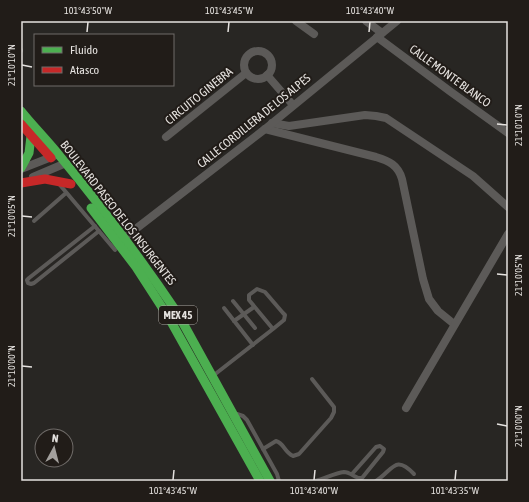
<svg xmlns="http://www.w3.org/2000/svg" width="529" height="502" font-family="'Asap Condensed',sans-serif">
<rect width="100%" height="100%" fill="#282623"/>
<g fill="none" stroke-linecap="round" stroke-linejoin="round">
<!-- lane -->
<g stroke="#5c5a58" stroke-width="4">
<polyline points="21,50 21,51"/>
<polyline points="60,185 115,250"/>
<polyline points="34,221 66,193"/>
<polyline points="95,226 29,278 27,280 28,283 31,284 34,283 99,231"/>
<polyline points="233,301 255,328"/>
<polyline points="224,308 253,345"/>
<polyline points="234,321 254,307"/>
<polyline points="214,375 273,329 284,320 285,315 283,313 265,292 257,289 249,295 249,300 273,329"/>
<polyline points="237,414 243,416 247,420 277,474 279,481"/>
<path d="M263,449L276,441C284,443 284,452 293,456L299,454L331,418L334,412V407L312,379"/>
<path d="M315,481C325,479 334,473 344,472C351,472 355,479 362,478L383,452L384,449L380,446L376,447L352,474"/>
<path d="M376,481C393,470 395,454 414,474"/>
</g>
<!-- street -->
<g stroke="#5c5a58" stroke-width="8">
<polyline points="296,21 314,34"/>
<polyline points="366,21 382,33"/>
<polyline points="377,37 451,92 508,133"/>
<circle cx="258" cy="65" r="14"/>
<polyline points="267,75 293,105"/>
<polyline points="272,123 289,126 365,115 376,116 386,118 473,176 508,207"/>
<path d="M265,129L376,157C389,161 398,165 402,179L423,279L429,299L438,311L454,324"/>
<polyline points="166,137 246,73"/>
<polyline points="21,169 54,156"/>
<polyline points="33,177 66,163"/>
<polyline points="124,238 265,129 397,21"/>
<polyline points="406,408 508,234"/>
</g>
<!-- fast -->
<g stroke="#4caf50" stroke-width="9">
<path d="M21,111C33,126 47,140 59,155C101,206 141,259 178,314L270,481"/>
<polyline points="21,168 29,153 31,136"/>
<polyline points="91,208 136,267 169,318 260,481"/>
</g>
<!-- jam -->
<g stroke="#c62828" stroke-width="9">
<polyline points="21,124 51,158"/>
<polyline points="21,183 45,179 71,184"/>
</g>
</g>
<!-- ticks -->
<path fill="none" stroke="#e5e2df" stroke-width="1.5" d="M87,32L88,22M228,32L229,22M369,32L370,22M22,65L32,67M497,124L507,125M22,216L32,217M497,274L507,275M22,366L32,367M497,424L507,426M173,480L174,470M314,480L315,470M455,480L456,470"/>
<g text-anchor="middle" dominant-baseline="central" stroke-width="4" stroke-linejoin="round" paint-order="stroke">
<!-- shield labels -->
<rect fill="#211c18" stroke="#aaa7a3" stroke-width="1" x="159" y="306" width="38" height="18" rx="3"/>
<g font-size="11" font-weight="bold" fill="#e5e2df">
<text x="178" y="315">MEX 45</text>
</g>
<!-- street labels -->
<g font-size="12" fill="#e5e2df" stroke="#211c18">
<text transform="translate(450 76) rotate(36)">CALLE MONTE BLANCO</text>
<text transform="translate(199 96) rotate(-39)">CIRCUITO GINEBRA</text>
<text transform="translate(254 121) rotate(-39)">CALLE CORDILLERA DE LOS ALPES</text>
<text transform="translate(118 213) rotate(52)">BOULEVARD PASEO DE LOS INSURGENTES</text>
</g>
</g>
<!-- border -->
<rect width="529" height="502" fill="none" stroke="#211c18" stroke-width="44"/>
<!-- legend -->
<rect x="34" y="34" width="140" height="52" fill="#211c18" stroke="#6f6b68"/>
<rect x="42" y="47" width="20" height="6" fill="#4caf50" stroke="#6f6b68"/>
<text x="70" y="54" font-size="12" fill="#e5e2df">Fluido</text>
<rect x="42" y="67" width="20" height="6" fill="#c62828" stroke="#6f6b68"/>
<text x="70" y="74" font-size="12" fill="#e5e2df">Atasco</text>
<!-- north arrow -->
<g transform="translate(54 448) rotate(7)"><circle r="19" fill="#211c18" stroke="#6f6b68"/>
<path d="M0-3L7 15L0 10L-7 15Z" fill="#a3a09d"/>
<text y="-6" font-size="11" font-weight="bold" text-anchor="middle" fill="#e5e2df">N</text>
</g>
<rect x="22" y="22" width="485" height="458" fill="none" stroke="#e5e2df" stroke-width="1.5"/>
<g font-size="10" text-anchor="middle" fill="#e5e2df">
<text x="88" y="14">101°43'50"W</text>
<text x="229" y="14">101°43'45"W</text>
<text x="370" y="14">101°43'40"W</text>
<text transform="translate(11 65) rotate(-90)" y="4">21°10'10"N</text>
<text transform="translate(518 125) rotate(-90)" y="4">21°10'10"N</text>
<text transform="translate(11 216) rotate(-90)" y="4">21°10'05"N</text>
<text transform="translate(518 275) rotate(-90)" y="4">21°10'05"N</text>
<text transform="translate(11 366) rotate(-90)" y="4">21°10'00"N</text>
<text transform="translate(518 426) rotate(-90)" y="4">21°10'00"N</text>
<text x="173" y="494">101°43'45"W</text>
<text x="314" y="494">101°43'40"W</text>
<text x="455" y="494">101°43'35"W</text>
</g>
</svg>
